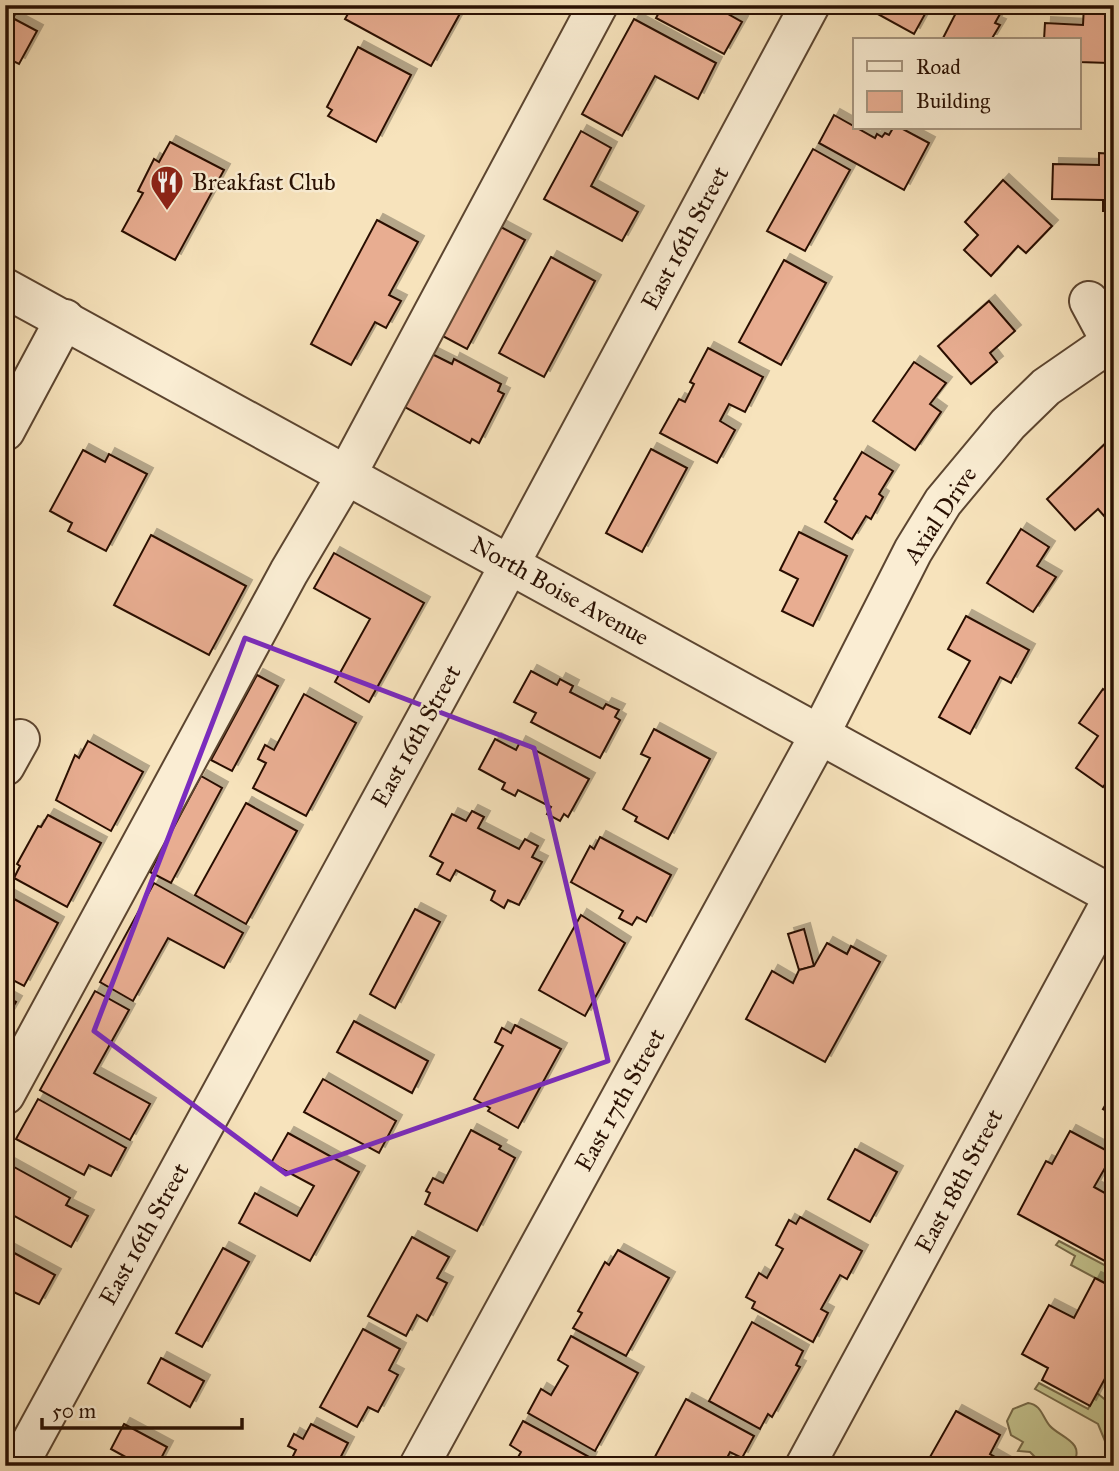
<svg xmlns="http://www.w3.org/2000/svg" width="1119" height="1471" font-family="'IM FELL Great Primer',serif">
<defs>
<filter id="shadow"><feDropShadow dx="6" dy="-6" stdDeviation="0" flood-color="#0004"/></filter>
</defs>
<rect width="100%" height="100%" fill="#f7e3bc"/>
<filter id="stains"><feTurbulence type="fractalNoise" baseFrequency=".00286" numOctaves="4"/><feColorMatrix values="0 0 0 0 .2 0 0 0 0 .09 0 0 0 0 .02 0 0 0 .5 -.17"/></filter>
<radialGradient id="worn" r=".72"><stop offset=".6" stop-color="#630" stop-opacity="0"/><stop offset="1" stop-color="#630" stop-opacity=".3"/></radialGradient>
<!-- green -->
<g fill="#c3c28d" stroke="#766948" stroke-width="2">
<polygon points="1059,1241 1114,1270 1114,1288 1071,1265 1075,1256 1056,1245"/>
<polygon points="1039,1383 1088,1409 1097,1393 1114,1407 1114,1463 1098,1424 1035,1389"/>
<path d="M1028,1403C1042,1405 1042,1417 1050,1426C1061,1438 1086,1442 1073,1464L1044,1466L1030,1452L1018,1451L1023,1442L1011,1435L1007,1421L1013,1409Z"/>
</g>
<!-- building -->
<g fill="#e8ad91" stroke="#291002" stroke-width="2" filter="url(#shadow)">
<polygon points="5,5 20,5 5,33"/>
<polygon points="353,5 458,5 463,8 431,66 345,19"/>
<polygon points="663,5 712,5 742,22 724,54 656,18"/>
<polygon points="880,5 930,5 914,34 876,13"/>
<polygon points="960,5 1005,5 995,23 1000,25 991,40 942,40"/>
<polygon points="1084,5 1111,5 1109,63 1079,62 1079,40 1044,40 1045,23 1083,25"/>
<polygon points="5,14 37,31 19,64 5,57"/>
<polygon points="634,19 716,63 698,99 655,76 622,136 582,114"/>
<polygon points="358,47 411,75 376,142 328,116 332,110 327,107"/>
<polygon points="834,115 875,138 877,134 882,137 885,133 889,135 893,128 901,128 929,143 904,190 819,143"/>
<polygon points="581,131 611,148 591,186 638,212 622,241 544,199"/>
<polygon points="170,142 224,170 175,260 122,231 143,193 138,191 154,159 159,162"/>
<polygon points="813,149 850,170 805,251 767,231"/>
<polygon points="1099,153 1114,154 1114,211 1103,211 1103,200 1052,199 1053,164 1099,165"/>
<polygon points="1003,180 1052,226 1026,253 1018,246 991,276 964,250 978,235 965,222"/>
<polygon points="377,220 418,242 389,295 401,301 386,328 375,322 351,365 311,344"/>
<polygon points="497,225 525,240 467,349 439,334"/>
<polygon points="551,257 595,281 544,377 499,353"/>
<polygon points="784,260 826,283 781,365 739,342"/>
<polygon points="989,301 1015,331 990,353 997,362 971,384 938,346"/>
<polygon points="708,348 763,377 745,412 729,404 720,421 735,430 717,463 660,433 679,399 685,402 694,384 690,382"/>
<polygon points="424,350 452,364 454,359 501,384 498,391 504,394 479,443 472,439 470,443 396,402"/>
<polygon points="914,362 946,383 930,404 941,412 915,450 873,421"/>
<polygon points="1111,438 1114,508 1105,517 1098,509 1075,530 1047,499"/>
<polygon points="651,449 687,468 642,552 606,533"/>
<polygon points="83,450 105,462 109,454 147,474 106,551 68,531 72,523 50,511"/>
<polygon points="862,452 893,471 879,494 883,497 871,519 866,516 852,539 825,522 837,501 834,499"/>
<polygon points="1021,529 1049,547 1037,566 1056,577 1033,612 987,583"/>
<polygon points="799,532 847,556 813,626 782,611 798,579 780,570"/>
<polygon points="151,535 246,586 209,655 114,605"/>
<polygon points="334,553 424,603 369,702 335,682 370,619 314,588"/>
<polygon points="966,616 1029,650 1011,683 1000,677 970,734 939,717 970,661 948,649"/>
<polygon points="531,671 557,685 560,679 573,686 570,692 603,709 606,704 619,710 615,717 620,720 600,758 531,722 536,713 514,702"/>
<polygon points="257,675 278,686 232,771 211,760"/>
<polygon points="1103,689 1114,697 1114,772 1103,787 1076,768 1098,736 1079,723"/>
<polygon points="304,694 356,723 306,816 253,788 266,763 258,759 265,745 274,750"/>
<polygon points="654,729 710,759 668,839 635,821 637,817 623,809 650,758 641,754"/>
<polygon points="495,739 516,750 520,742 589,779 568,817 564,814 560,821 547,814 551,807 518,790 515,796 502,789 505,783 479,769"/>
<polygon points="88,741 143,772 111,831 56,800 75,755 79,758"/>
<polygon points="201,776 222,788 171,883 150,872"/>
<polygon points="246,803 297,831 246,924 195,895"/>
<polygon points="472,811 484,817 478,828 519,849 525,839 538,846 532,857 542,862 519,905 508,900 504,908 491,900 495,891 456,870 450,881 437,874 443,863 430,856 452,814 466,821"/>
<polygon points="48,815 101,843 67,907 14,878 20,866 17,864 38,826 41,827"/>
<polygon points="600,837 671,875 646,922 637,917 632,925 619,918 623,911 571,882 590,846 594,849"/>
<polygon points="154,883 243,933 224,968 168,938 133,1001 100,982"/>
<polygon points="5,894 58,923 24,986 5,976"/>
<polygon points="415,909 440,922 395,1008 370,994"/>
<polygon points="581,915 625,943 585,1016 539,990"/>
<polygon points="804,929 814,966 799,970 788,934"/>
<polygon points="827,943 847,954 851,946 880,962 825,1062 746,1019 772,971 793,983 799,970 814,966"/>
<polygon points="95,991 129,1010 94,1073 150,1104 130,1140 40,1090"/>
<polygon points="5,996 16,1002 5,1021"/>
<polygon points="354,1021 428,1061 412,1093 337,1052"/>
<polygon points="515,1025 561,1049 518,1128 488,1111 490,1108 474,1099 503,1046 495,1042 502,1028 511,1033"/>
<polygon points="323,1079 396,1121 379,1153 304,1112"/>
<polygon points="1114,1090 1114,1115 1103,1109"/>
<polygon points="38,1099 126,1148 111,1176 89,1165 84,1175 16,1139"/>
<polygon points="471,1130 501,1146 499,1149 515,1158 477,1231 425,1204 430,1193 426,1191 433,1178 443,1183"/>
<polygon points="1070,1131 1113,1154 1094,1187 1114,1198 1114,1266 1018,1214 1046,1161 1052,1164"/>
<polygon points="288,1133 359,1172 310,1261 239,1223 255,1193 297,1216 314,1186 271,1163"/>
<polygon points="855,1149 897,1172 870,1222 828,1199"/>
<polygon points="5,1162 70,1198 66,1205 88,1216 71,1247 5,1211"/>
<polygon points="800,1217 862,1251 847,1279 840,1275 821,1309 828,1313 813,1342 752,1308 755,1302 746,1297 759,1273 767,1278 783,1249 776,1245 789,1220 796,1224"/>
<polygon points="412,1237 449,1257 437,1278 447,1283 427,1321 417,1315 406,1336 368,1316"/>
<polygon points="5,1248 55,1275 39,1304 5,1288"/>
<polygon points="223,1248 249,1262 202,1347 176,1333"/>
<polygon points="618,1250 669,1278 626,1356 573,1328 582,1313 578,1311 605,1262 609,1265"/>
<polygon points="1095,1278 1114,1288 1114,1362 1090,1406 1042,1380 1048,1368 1022,1354 1049,1305 1074,1318"/>
<polygon points="752,1322 803,1351 796,1365 800,1367 772,1417 768,1414 760,1429 709,1401"/>
<polygon points="363,1329 400,1349 389,1370 398,1375 378,1412 368,1407 357,1427 320,1407"/>
<polygon points="571,1336 638,1373 595,1451 528,1413 541,1389 551,1395 568,1366 558,1360"/>
<polygon points="161,1358 204,1381 190,1407 148,1383"/>
<polygon points="686,1399 754,1436 742,1458 730,1452 723,1466 650,1466"/>
<polygon points="956,1411 1000,1435 990,1454 1011,1466 947,1466 930,1457"/>
<polygon points="523,1421 591,1458 587,1466 513,1466 521,1452 510,1445"/>
<polygon points="124,1424 167,1447 157,1466 142,1466 111,1449"/>
<polygon points="311,1424 348,1443 337,1464 340,1466 288,1466 296,1450 288,1446 294,1434 303,1439"/>
</g>
<g fill="none" stroke-linecap="round" stroke-linejoin="round">
<defs>
<g id="minor">
<polyline points="5,288 1114,896"/>
<polyline points="1089,301 1111,342"/>
<polyline points="5,431 65,319"/>
<polyline points="5,766 20,739"/>
<polyline points="5,1095 289,572 347,474 598,5"/>
<polyline points="18,1466 484,612 810,5"/>
<polyline points="419,1466 820,734 913,551 943,502 1008,424 1046,387 1114,340"/>
<polyline points="805,1466 1114,896"/>
</g>
</defs>
<!-- minor casing -->
<use href="#minor" stroke="#5c4530" stroke-width="42"/>
<!-- minor -->
<use href="#minor" stroke="#faedd3" stroke-width="38"/>
</g>
<!-- marked area -->
<path fill="none" stroke="#7b2cbf" stroke-width="5" stroke-linejoin="round" d="M245,638L534,748L608,1061L286,1174L94,1031Z"/>
<!-- icons -->
<defs>
<symbol id="restaurant-pin" viewBox="-11 -11 22 30"><path d="M0 17L-7.5 6A9.5 9.5 0 1 1 7.5 6Z" fill="#8f2418" stroke="#faedd3"/><path d="M-5-6h1v4h1v-4h1v4h1v-4h1v5L-1.5 .5V6h-2V.5L-5-1ZM5-6V6H3V1.5H1.5Q1.5-4 5-6Z" fill="#fff"/></symbol>
</defs>
<g fill-rule="evenodd">
<use href="#restaurant-pin" x="148" y="163" width="38" height="52"/>
</g>
<g text-anchor="middle" dominant-baseline="central" stroke-width="5" stroke-linejoin="round" paint-order="stroke">
<!-- poi labels -->
<g font-size="24" fill="#291002" stroke="#faedd3" text-anchor="start">
<text x="192" y="182">Breakfast Club</text>
</g>
<!-- street labels -->
<g font-size="24" fill="#291002" stroke="#faedd3">
<text transform="translate(685 238) rotate(-62)">East 16th Street</text>
<text transform="translate(940 515) rotate(-56)">Axial Drive</text>
<text transform="translate(560 591) rotate(29)">North Boise Avenue</text>
<text transform="translate(416 736) rotate(-61)">East 16th Street</text>
<text transform="translate(620 1100) rotate(-61)">East 17th Street</text>
<text transform="translate(959 1181) rotate(-62)">East 18th Street</text>
<text transform="translate(144 1234) rotate(-61)">East 16th Street</text>
</g>
</g>
<!-- margin -->
<rect width="1119" height="1471" fill="none" stroke="#f7e3bc" stroke-width="28"/>
<rect x="7" y="7" width="1105" height="1457" fill="none" stroke="#291002" stroke-width="3.5"/>
<rect x="14" y="14" width="1091" height="1443" fill="none" stroke="#291002" stroke-width="2"/>
<!-- legend -->
<rect x="853" y="38" width="228" height="91" fill="#faedd3" stroke="#a6957f" stroke-width="2"/>
<rect x="867" y="61" width="35" height="10" fill="#faedd3" stroke="#a6957f" stroke-width="2"/>
<text x="916" y="74" font-size="21" fill="#291002">Road</text>
<rect x="867" y="91" width="35" height="21" fill="#e8ad91" stroke="#a6957f" stroke-width="2"/>
<text x="916" y="108" font-size="21" fill="#291002">Building</text>
<!-- scale -->
<path d="M42 1418v10h200v-10" fill="none" stroke="#291002" stroke-width="3.5"/>
<text x="52" y="1418" font-size="21" fill="#291002" stroke="#faedd3" stroke-width="5" paint-order="stroke">50 m</text>
<rect width="100%" height="100%" filter="url(#stains)"/>
<rect width="100%" height="100%" fill="url(#worn)"/>
</svg>
